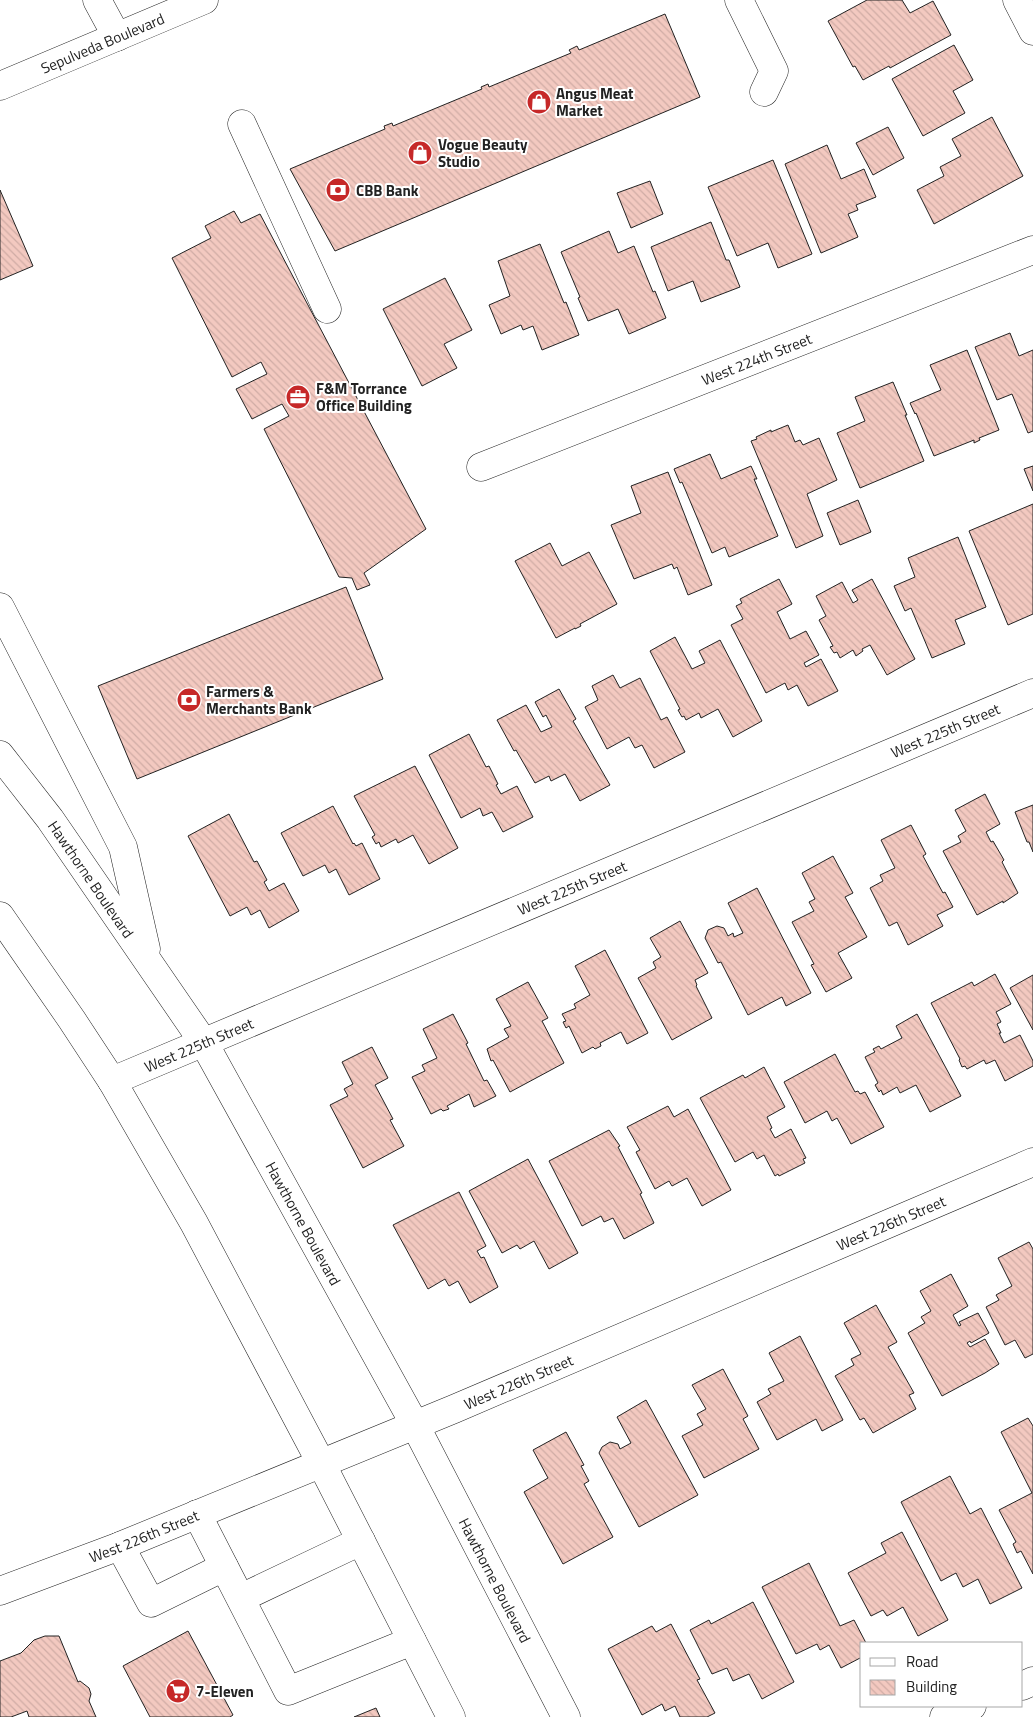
<svg xmlns="http://www.w3.org/2000/svg" width="1033" height="1717" font-family="'Titillium Web',sans-serif">
<defs>
<pattern id="building-back-hatch" width="6" height="6" patternUnits="userSpaceOnUse" patternTransform="scale(1.25)"><rect width="6" height="6" fill="#f3c9c0"/><path d="M-1 5l2 2M0 0l6 6M5-1l2 2" fill="none" stroke="#d0aca5"/></pattern>
</defs>
<rect width="100%" height="100%" fill="#fff"/>
<!-- building -->
<g fill="url(#building-back-hatch)" stroke="#222">
<polygon points="867,0 902,0 910,13 933,1 951,35 890,68 889,66 863,80 855,66 853,67 828,21"/>
<polygon points="665,14 700,97 335,251 290,169 385,129 384,126 392,123 393,126 482,89 481,87 488,84 489,87 571,53 569,50 577,46 579,50"/>
<polygon points="954,45 973,80 953,91 965,113 923,136 892,79"/>
<polygon points="992,117 1023,176 934,224 917,190 944,176 940,167 961,156 952,139"/>
<polygon points="888,127 904,158 873,175 856,143"/>
<polygon points="827,145 841,179 864,169 876,197 856,205 858,210 848,214 858,237 821,253 785,164"/>
<polygon points="773,160 812,254 778,268 768,243 737,256 708,187"/>
<polygon points="650,181 663,214 631,228 617,193"/>
<polygon points="0,190 33,266 0,280"/>
<polygon points="234,211 241,223 260,214 426,529 364,573 370,585 357,590 352,578 339,577 264,429 289,416 282,404 252,419 236,389 267,374 261,362 232,377 172,258 211,238 205,226"/>
<polygon points="711,222 726,260 729,260 740,287 701,302 693,281 668,291 651,247"/>
<polygon points="609,231 618,253 634,246 653,292 655,291 666,318 629,334 618,309 588,321 578,298 580,297 561,252"/>
<polygon points="540,244 564,303 566,302 579,335 542,350 533,326 523,330 521,325 501,334 489,305 510,296 498,261"/>
<polygon points="445,278 472,330 444,344 457,368 422,386 383,309"/>
<polygon points="1010,333 1019,356 1033,350 1033,431 1028,433 1012,394 997,400 975,347"/>
<polygon points="967,350 999,430 979,438 980,440 974,443 974,440 934,456 916,413 915,414 910,403 941,390 930,365"/>
<polygon points="893,382 907,415 905,415 924,461 860,488 837,433 865,421 855,397"/>
<polygon points="788,425 795,442 800,440 803,445 819,438 837,480 807,494 823,536 796,548 751,441 757,439 756,437 771,430 771,432"/>
<polygon points="710,454 721,479 751,466 757,479 754,479 778,536 729,557 725,547 712,553 682,482 680,483 674,469"/>
<polygon points="1033,466 1033,491 1024,469"/>
<polygon points="668,472 712,585 688,595 677,567 674,569 672,564 634,579 611,525 641,513 631,486"/>
<polygon points="858,500 871,532 840,545 827,513"/>
<polygon points="1033,504 1033,614 1008,625 969,531"/>
<polygon points="958,537 986,607 955,620 965,644 932,658 911,608 905,611 894,586 915,577 908,558"/>
<polygon points="550,543 562,566 589,552 617,604 580,624 581,626 575,629 575,628 556,638 515,561"/>
<polygon points="779,579 792,604 777,612 790,639 806,631 819,655 804,663 806,667 821,659 838,691 808,706 797,685 788,690 785,683 766,693 731,625 743,619 736,606 742,603 740,599"/>
<polygon points="872,579 915,659 887,675 870,645 862,649 863,651 856,656 853,650 840,658 837,652 834,653 830,647 833,646 819,620 826,616 816,596 842,582 853,603 858,600 852,590"/>
<polygon points="346,587 383,679 137,779 98,686"/>
<polygon points="675,637 692,669 705,663 699,651 720,640 762,721 733,737 718,709 701,718 699,713 686,720 684,716 682,717 678,710 680,709 650,651"/>
<polygon points="613,675 620,688 640,678 661,720 667,717 685,752 654,768 642,745 635,748 629,737 607,749 585,707 598,700 592,686"/>
<polygon points="559,689 576,719 573,721 610,785 580,801 565,774 551,781 549,776 535,783 516,750 514,751 497,720 526,705 541,732 552,727 546,715 543,717 535,702"/>
<polygon points="469,734 486,767 489,766 498,784 496,785 501,794 517,786 533,817 503,832 492,812 483,816 480,808 461,818 429,755"/>
<polygon points="415,766 458,848 429,864 413,835 398,843 396,839 381,847 379,842 376,844 372,837 375,835 354,796"/>
<polygon points="985,794 1000,824 986,832 991,842 993,841 1004,860 1002,862 1018,893 1003,903 1003,901 977,915 943,851 961,842 958,836 966,831 955,810"/>
<polygon points="1033,805 1033,852 1029,842 1027,842 1015,812"/>
<polygon points="333,806 353,844 354,843 356,846 362,843 380,879 349,895 336,869 329,873 325,865 303,876 281,833"/>
<polygon points="229,814 254,862 257,861 267,880 264,882 269,891 284,883 299,911 269,928 260,910 251,915 247,907 230,916 188,836"/>
<polygon points="911,825 926,854 923,856 943,893 945,892 953,907 937,915 943,926 908,945 897,922 889,926 870,888 883,881 880,875 895,868 881,840"/>
<polygon points="833,856 853,893 845,897 867,937 838,953 852,978 826,992 811,965 814,964 792,922 814,911 809,902 815,899 802,873"/>
<polygon points="757,888 811,993 786,1006 782,997 748,1015 721,962 718,963 705,938 708,930 717,926 724,928 728,936 733,933 734,937 743,933 728,903"/>
<polygon points="680,921 708,973 695,980 697,985 696,986 712,1018 672,1040 638,978 656,968 653,962 661,957 650,938"/>
<polygon points="605,950 648,1033 627,1044 621,1032 600,1043 601,1046 595,1049 593,1047 582,1053 569,1026 566,1028 563,1022 566,1021 562,1014 576,1008 574,1004 590,995 575,966"/>
<polygon points="995,974 1011,1004 996,1012 1001,1022 997,1024 1001,1033 999,1033 1004,1043 1020,1035 1033,1061 1033,1066 1005,1081 995,1060 986,1064 984,1060 967,1069 965,1066 962,1067 959,1060 960,1059 931,1003 972,982 974,986"/>
<polygon points="1033,975 1033,1030 1010,988"/>
<polygon points="528,982 548,1018 542,1021 564,1063 510,1092 493,1060 491,1061 487,1049 509,1037 504,1029 511,1026 496,999"/>
<polygon points="453,1014 468,1043 466,1044 484,1081 487,1080 496,1096 474,1107 469,1094 447,1106 449,1109 443,1111 441,1109 431,1114 412,1077 425,1071 422,1065 437,1058 423,1029"/>
<polygon points="917,1014 961,1096 930,1112 916,1085 900,1093 897,1087 883,1095 881,1090 879,1092 875,1085 878,1083 865,1057 875,1052 873,1049 879,1046 881,1049 902,1038 896,1026"/>
<polygon points="372,1047 388,1078 375,1085 393,1119 390,1120 404,1146 363,1168 330,1105 348,1096 344,1089 353,1084 342,1062"/>
<polygon points="835,1054 855,1092 858,1091 860,1094 865,1092 884,1127 851,1144 837,1118 832,1121 827,1111 805,1123 784,1082"/>
<polygon points="764,1067 785,1107 767,1117 772,1128 770,1129 775,1138 791,1129 806,1158 803,1159 805,1163 779,1176 778,1174 775,1176 764,1155 757,1159 753,1152 735,1162 700,1098 743,1075 745,1078"/>
<polygon points="668,1106 674,1117 688,1109 731,1190 702,1206 687,1178 672,1186 669,1181 655,1189 636,1152 640,1150 627,1127"/>
<polygon points="609,1130 620,1146 618,1147 642,1193 640,1194 654,1223 624,1239 613,1218 604,1222 601,1216 582,1226 549,1161"/>
<polygon points="528,1159 578,1253 549,1269 534,1241 520,1249 517,1245 502,1253 469,1191"/>
<polygon points="459,1192 486,1246 477,1251 481,1258 484,1257 498,1287 470,1303 458,1281 449,1286 445,1279 428,1289 393,1225"/>
<polygon points="1029,1242 1033,1249 1033,1354 1025,1358 1015,1340 1005,1345 986,1307 999,1300 996,1295 1012,1286 998,1258"/>
<polygon points="951,1274 968,1306 953,1315 959,1326 961,1325 959,1322 978,1313 989,1333 971,1343 970,1341 967,1343 970,1347 985,1339 999,1364 985,1373 942,1396 908,1333 925,1323 921,1317 931,1311 920,1291"/>
<polygon points="876,1305 897,1342 888,1347 914,1393 909,1395 916,1409 873,1433 864,1418 860,1420 835,1376 854,1365 851,1359 861,1354 844,1323"/>
<polygon points="800,1336 843,1420 822,1431 816,1419 777,1440 757,1402 771,1394 768,1389 784,1381 769,1353"/>
<polygon points="723,1369 748,1416 743,1419 759,1449 704,1478 682,1436 703,1425 697,1414 706,1409 692,1385"/>
<polygon points="646,1400 698,1495 639,1527 599,1453 602,1447 610,1442 618,1444 620,1449 631,1443 617,1417"/>
<polygon points="1028,1418 1033,1426 1033,1574 1021,1551 1017,1553 1013,1544 1016,1542 999,1510 1032,1493 1001,1432"/>
<polygon points="566,1432 584,1465 581,1466 589,1481 584,1484 613,1537 563,1564 524,1492 548,1478 533,1450"/>
<polygon points="950,1476 970,1514 981,1508 1022,1588 990,1604 978,1579 963,1587 956,1573 941,1581 901,1502"/>
<polygon points="902,1532 948,1620 918,1636 903,1607 887,1616 883,1610 871,1616 848,1573 886,1553 881,1543"/>
<polygon points="809,1563 840,1626 854,1620 866,1643 862,1643 862,1657 841,1668 829,1645 820,1650 817,1644 796,1654 762,1587"/>
<polygon points="753,1602 794,1682 762,1699 749,1674 733,1681 727,1668 712,1674 690,1630 709,1620 711,1624"/>
<polygon points="671,1624 700,1679 697,1680 715,1713 707,1717 680,1717 675,1706 665,1711 662,1704 642,1715 608,1649 652,1626 656,1632"/>
<polygon points="188,1631 233,1715 230,1717 150,1717 123,1666"/>
<polygon points="45,1636 59,1636 78,1682 80,1681 89,1688 91,1694 89,1701 96,1717 29,1717 27,1711 11,1717 0,1717 0,1661 21,1653 34,1640"/>
<polygon points="376,1708 380,1717 354,1717"/>
</g>
<g fill="none" stroke-linecap="round" stroke-linejoin="round">
<defs>
<g id="minor">
<polyline points="97,0 117,37"/>
<polyline points="739,0 774,71 764,92"/>
<polyline points="1017,0 1033,31"/>
<polyline points="242,124 327,309"/>
<path id="s1" d="M481,467L1033,250"/>
<path id="s2" d="M112,1081L1033,693"/>
<polyline points="197,1514 288,1691 412,1641"/>
<polyline points="120,1546 151,1603 224,1567"/>
<path id="s3" d="M0,1591L120,1546L454,1409L1033,1162"/>
<polyline points="241,1598 361,1541"/>
<polyline points="1022,1686 1033,1681"/>
<polyline points="944,1717 972,1706"/>
</g>
<g id="major">
<path id="s4" d="M0,86L204,0"/>
<polyline points="0,607 123,847 146,949"/>
<path id="s5" d="M0,755L50,819L204,1043L415,1425L566,1717"/>
<polyline points="0,916 72,1020 112,1081 194,1223 321,1463 451,1717"/>
</g>
</defs>
<!-- minor casing -->
<use href="#minor" stroke="#222" stroke-width="29"/>
<!-- major casing -->
<use href="#major" stroke="#222" stroke-width="29"/>
<!-- minor -->
<use href="#minor" stroke="#fff" stroke-width="28"/>
<!-- major -->
<use href="#major" stroke="#fff" stroke-width="28"/>
</g>
<!-- icons -->
<defs>
<symbol id="shop-disc" viewBox="-11 -11 22 22"><circle r="9.5" fill="#c62828" stroke="#fff"/><path d="M-5-2.5h2.3a2.7 3.5 0 0 1 5.4 0H5L5.5 6h-11ZM-1.5-2.5h3a1.5 2.3 0 0 0-3 0Z" fill="#fff"/></symbol>
<symbol id="bank-disc" viewBox="-11 -11 22 22"><circle r="9.5" fill="#c62828" stroke="#fff"/><path d="M-6-4H6V4H-6ZM0-2.3a2.3 2.3 0 1 0 0 4.6a2.3 2.3 0 1 0 0-4.6Z" fill="#fff"/></symbol>
<symbol id="office-disc" viewBox="-11 -11 22 22"><circle r="9.5" fill="#c62828" stroke="#fff"/><path d="M-6-3h4V-5.5h4V-3h4V5H-6ZM-1-4.5V-3h2v-1.5ZM-6 0V1H6V0Z" fill="#fff"/></symbol>
<symbol id="supermarket-disc" viewBox="-11 -11 22 22"><circle r="9.5" fill="#c62828" stroke="#fff"/><path d="M-6-5.5h2.5l.6 2H6L4.5 2H-2.5L-4.4-4H-6ZM-1.5 3.2a1.3 1.3 0 1 0 .1 0ZM3 3.2a1.3 1.3 0 1 0 .1 0Z" fill="#fff"/></symbol>
</defs>
<g fill-rule="evenodd">
<use href="#shop-disc" x="525" y="88" width="28" height="28"/>
<use href="#shop-disc" x="406" y="139" width="28" height="28"/>
<use href="#bank-disc" x="324" y="176" width="28" height="28"/>
<use href="#office-disc" x="284" y="383" width="28" height="28"/>
<use href="#bank-disc" x="175" y="686" width="28" height="28"/>
<use href="#supermarket-disc" x="164" y="1677" width="28" height="28"/>
</g>
<g text-anchor="middle" dominant-baseline="central" stroke-width="4" stroke-linejoin="round" paint-order="stroke">
<!-- street labels -->
<g font-size="15" fill="#222" stroke="#fff">
<text stroke="none"><textPath href="#s4" startOffset="111">Sepulveda Boulevard</textPath></text>
<text stroke="none"><textPath href="#s1" startOffset="296">West 224th Street</textPath></text>
<text stroke="none"><textPath href="#s2" startOffset="904">West 225th Street</textPath></text>
<text stroke="none"><textPath href="#s5" startOffset="154">Hawthorne Boulevard</textPath></text>
<text stroke="none"><textPath href="#s2" startOffset="499">West 225th Street</textPath></text>
<text stroke="none"><textPath href="#s2" startOffset="94">West 225th Street</textPath></text>
<text stroke="none"><textPath href="#s5" startOffset="559">Hawthorne Boulevard</textPath></text>
<text stroke="none"><textPath href="#s3" startOffset="964">West 226th Street</textPath></text>
<text stroke="none"><textPath href="#s3" startOffset="559">West 226th Street</textPath></text>
<text stroke="none"><textPath href="#s3" startOffset="154">West 226th Street</textPath></text>
<text stroke="none"><textPath href="#s5" startOffset="964">Hawthorne Boulevard</textPath></text>
</g>
<!-- poi labels -->
<g font-size="15" font-weight="bold" fill="#222" stroke="#fff" text-anchor="start">
<text x="556" y="93">Angus Meat<tspan x="556" dy="17">Market</tspan></text>
<text x="438" y="144">Vogue Beauty<tspan x="438" dy="17">Studio</tspan></text>
<text x="356" y="190">CBB Bank</text>
<text x="316" y="388">F&amp;M Torrance<tspan x="316" dy="17">Office Building</tspan></text>
<text x="206" y="691">Farmers &amp;<tspan x="206" dy="17">Merchants Bank</tspan></text>
<text x="196" y="1691">7-Eleven</text>
</g>
</g>
<!-- legend -->
<rect x="860" y="1642" width="162" height="65" fill="#ffffff" stroke="#a7a7a7"/>
<rect x="870" y="1658" width="25" height="8" fill="#ffffff" stroke="#a7a7a7"/>
<text x="906" y="1667" font-size="15" fill="#222222">Road</text>
<rect x="870" y="1680" width="25" height="15" fill="url(#building-back-hatch)" stroke="#a7a7a7"/>
<text x="906" y="1692" font-size="15" fill="#222222">Building</text>
</svg>
